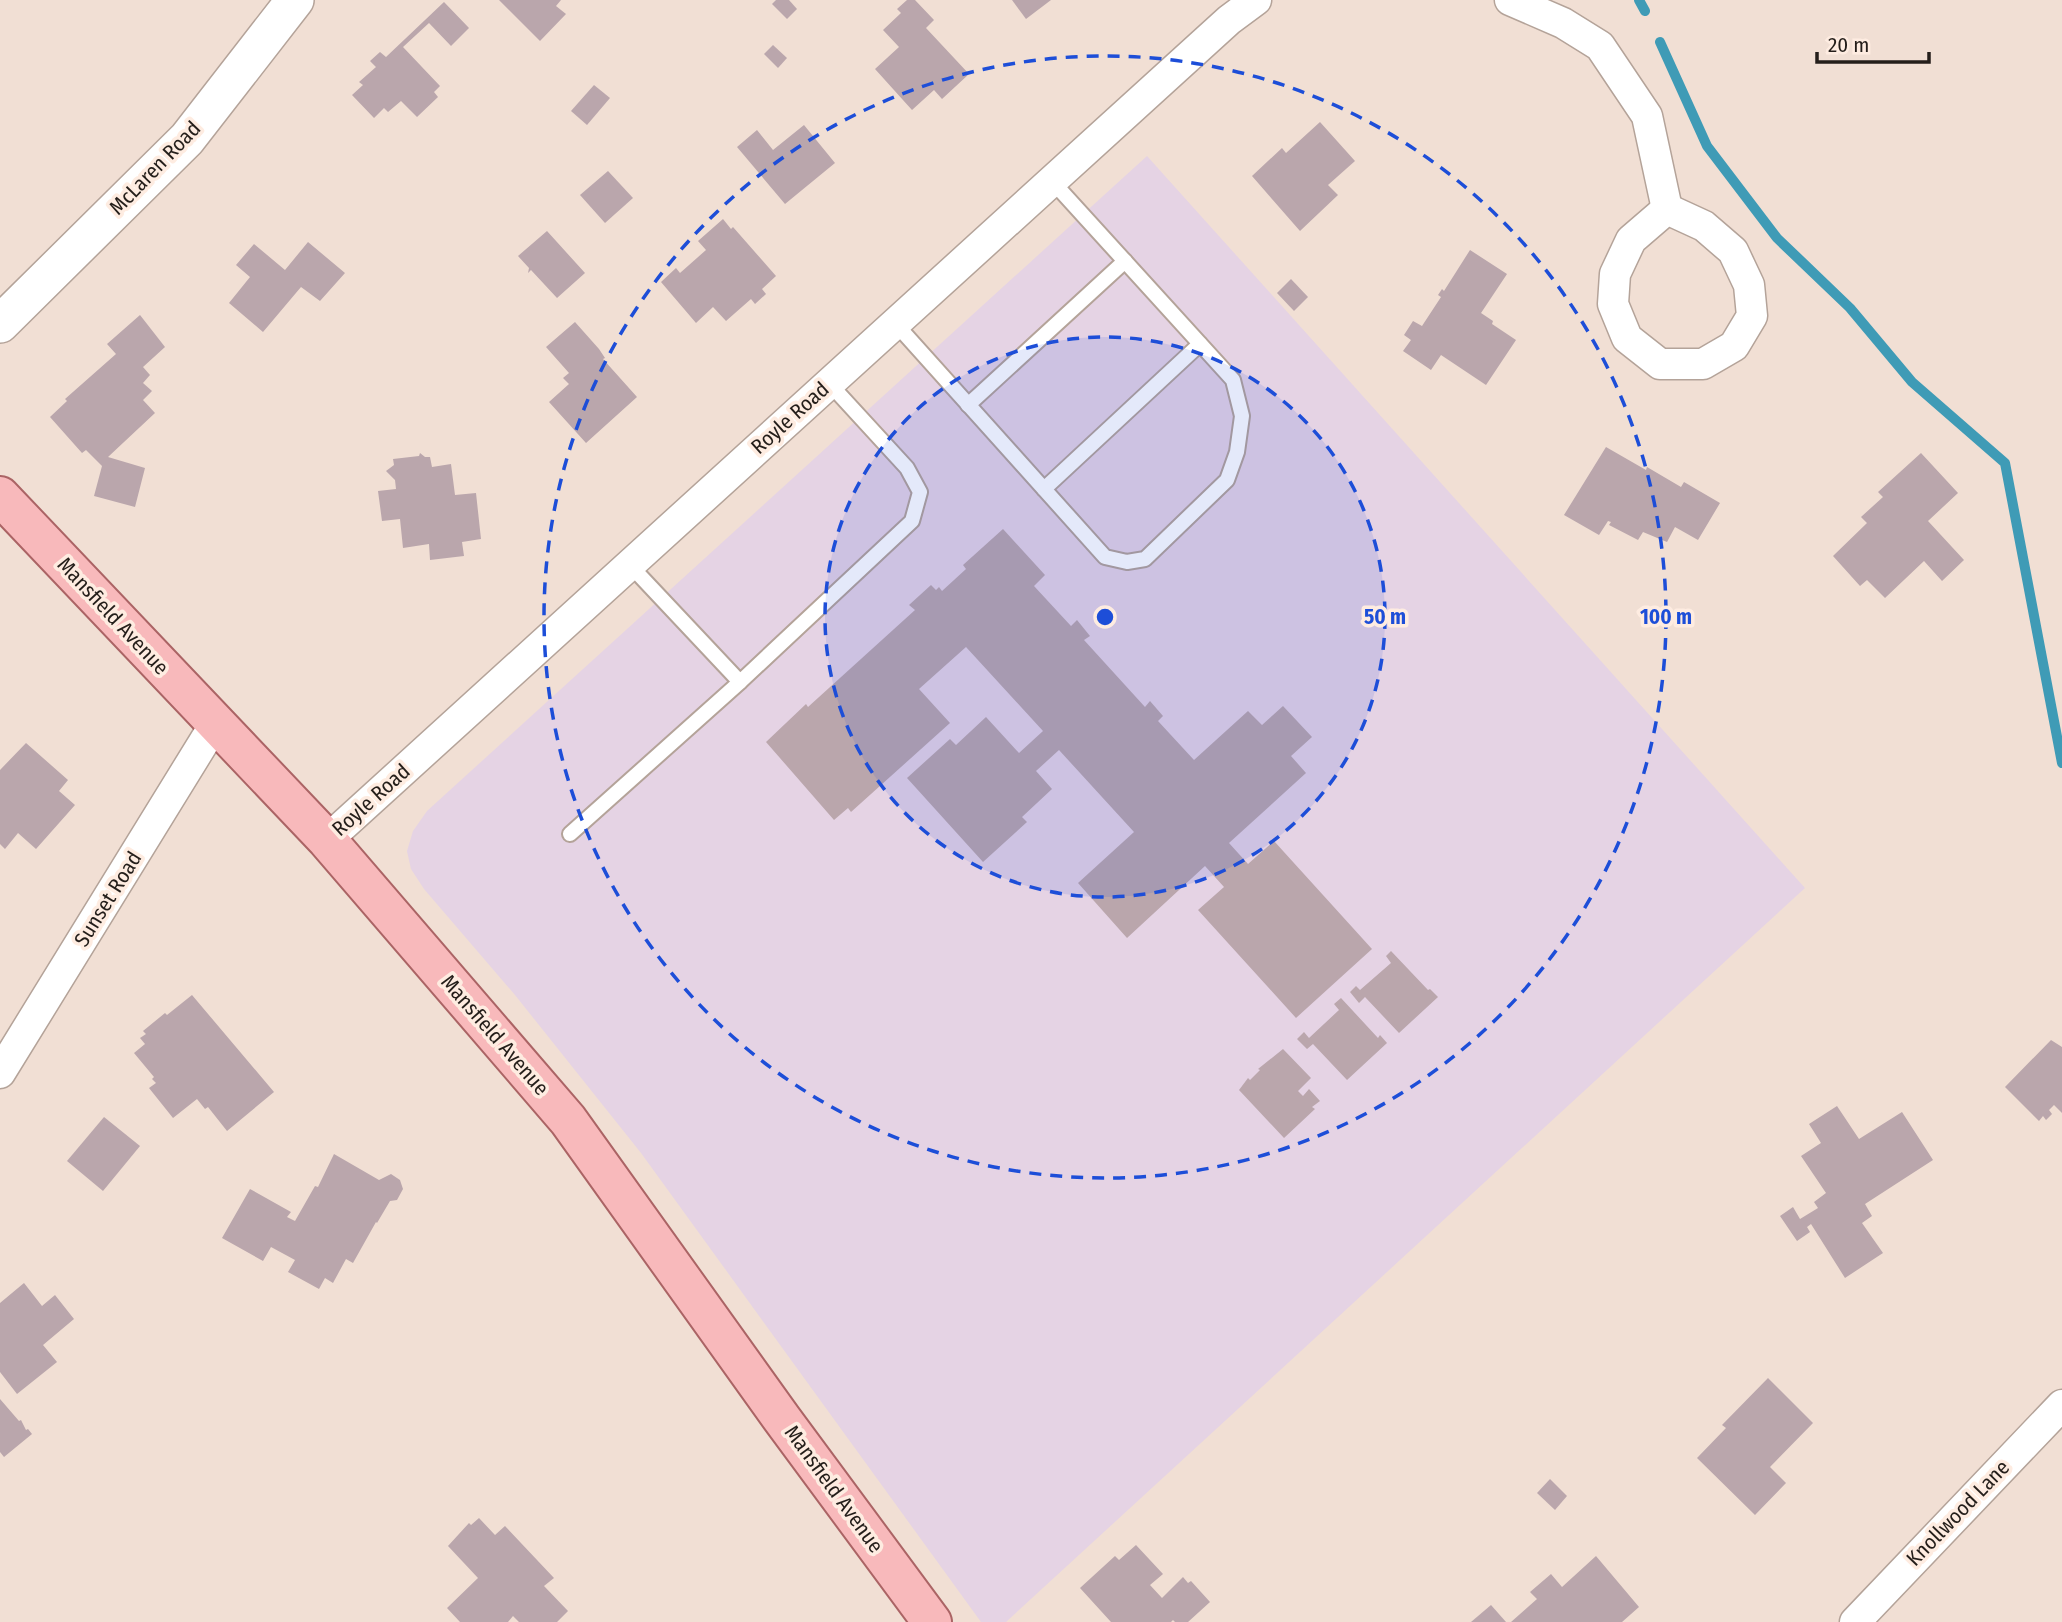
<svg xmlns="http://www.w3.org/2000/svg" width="2062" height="1622" font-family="'Fira Sans Condensed',sans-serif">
<rect width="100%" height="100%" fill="#f1dfd4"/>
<!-- education -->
<polygon fill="#e5d3e4" points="1147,156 1805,888 1006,1622 981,1622 641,1153 515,995 424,889 411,869 407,851 413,831 427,811"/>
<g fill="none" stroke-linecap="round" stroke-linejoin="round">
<!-- stream -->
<g stroke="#3f9bb6" stroke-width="10">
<polyline points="1639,0 1645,11"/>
<polyline points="1660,42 1707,146 1777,238 1850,308 1912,382 2005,463 2062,763"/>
</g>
</g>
<!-- building -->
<g fill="#baa6ac">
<polygon points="499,0 561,0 556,6 566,14 540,41"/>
<polygon points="776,0 789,0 797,9 787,19 772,4"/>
<polygon points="907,0 915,0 934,20 926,28 969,74 942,99 934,90 912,110 875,69 899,47 883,30 901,13 897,9"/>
<polygon points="1012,0 1051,0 1026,19"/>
<polygon points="444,2 469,28 451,46 429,23 403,47 440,86 434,92 438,97 417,117 401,101 388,112 384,108 374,118 352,95 363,85 359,82 376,67 370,61 380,52 386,57"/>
<polygon points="773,45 787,58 778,68 764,54"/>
<polygon points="594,85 610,98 587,125 571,111"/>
<polygon points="1320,122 1355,161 1328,185 1338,195 1300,231 1252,176 1282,148 1286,153"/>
<polygon points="804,125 835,163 785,204 737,147 757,130 773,150"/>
<polygon points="608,171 633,198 605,223 580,195"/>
<polygon points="723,219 731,229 733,227 776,276 762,289 766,294 755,304 751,299 726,321 713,307 696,323 661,282 676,268 680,273 706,250 698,241"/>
<polygon points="547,231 585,273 557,298 531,270 528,273 529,268 518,256"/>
<polygon points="308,242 345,273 320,301 301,287 263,332 229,303 250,277 236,265 254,244 285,270"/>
<polygon points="1470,250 1507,274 1481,313 1493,321 1492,324 1516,340 1486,385 1441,355 1431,370 1403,351 1411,340 1404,335 1413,321 1422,326 1441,297 1438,295 1442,289 1444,291"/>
<polygon points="1291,279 1308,297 1294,311 1277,293"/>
<polygon points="140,315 165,347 143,367 150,375 143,383 152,391 143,400 155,413 108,457 145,468 135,507 94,496 102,466 86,450 82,453 50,417 67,401 65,399 116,354 107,344"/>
<polygon points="575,322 599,349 605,358 603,359 637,397 586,443 549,402 569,384 563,378 569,373 546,347"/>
<polygon points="1606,447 1646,470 1647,467 1681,487 1684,482 1720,503 1698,540 1675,527 1667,542 1643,532 1638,540 1609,525 1611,522 1608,521 1599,535 1564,515"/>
<polygon points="420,453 425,457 430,457 432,467 451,464 455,495 476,493 481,539 462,542 464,556 430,560 429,544 403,548 400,519 382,521 378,491 396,489 395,480 386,471 394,465 393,459 419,456"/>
<polygon points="1921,453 1958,493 1928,521 1964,560 1942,581 1924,561 1885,598 1867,580 1860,586 1833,556 1867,523 1861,517 1883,497 1878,492"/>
<polygon points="1003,529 1045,575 1034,586 1071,626 1077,620 1090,636 1084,640 1145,707 1150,701 1163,716 1158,721 1194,760 1248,711 1262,725 1283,706 1312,737 1291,756 1306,773 1229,843 1248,864 1274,841 1372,949 1296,1018 1198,910 1224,887 1205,866 1127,938 1078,883 1134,832 1059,750 1036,771 1052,789 1022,817 1027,822 983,862 907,778 950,739 956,745 986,717 1019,753 1043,731 966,647 919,689 950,723 851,812 848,808 834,820 766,742 806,704 808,707 915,610 909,605 931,585 936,590 939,587 942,591 966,569 963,565"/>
<polygon points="26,743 68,780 59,791 75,805 36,849 18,833 5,849 0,844 0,770"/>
<polygon points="1391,951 1428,990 1430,989 1438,997 1399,1033 1365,997 1359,1003 1350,992 1356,986 1360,990 1391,963 1386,956"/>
<polygon points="192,995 274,1092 227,1131 208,1107 205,1109 197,1099 173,1118 149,1088 156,1083 152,1079 154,1077 134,1053 145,1044 140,1038 146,1034 143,1031 165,1013 167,1015"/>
<polygon points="1341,998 1378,1038 1380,1035 1387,1043 1347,1080 1313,1044 1307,1049 1297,1039 1304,1032 1309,1038 1339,1010 1334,1004"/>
<polygon points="2051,1040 2062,1047 2062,1113 2054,1105 2049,1110 2052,1114 2046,1120 2043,1116 2039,1121 2005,1087"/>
<polygon points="1283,1049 1311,1078 1298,1091 1303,1096 1309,1089 1320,1101 1312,1107 1315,1109 1284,1138 1239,1090 1248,1078 1250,1080 1260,1070 1258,1069"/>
<polygon points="1837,1106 1859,1139 1902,1112 1933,1160 1865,1204 1872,1216 1862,1223 1883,1253 1845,1278 1811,1224 1807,1227 1810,1232 1797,1241 1780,1216 1793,1207 1800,1219 1818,1208 1814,1202 1826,1193 1801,1156 1821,1143 1809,1124"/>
<polygon points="104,1117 140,1146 103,1191 67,1161"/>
<polygon points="334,1154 379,1180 391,1174 400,1180 403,1189 397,1200 390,1201 377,1223 376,1222 353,1263 346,1259 333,1283 325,1278 319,1289 288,1272 295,1260 271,1247 263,1261 222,1238 250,1189 291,1212 287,1217 295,1221 315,1186 318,1187"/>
<polygon points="24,1283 42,1306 55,1295 74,1319 43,1345 57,1362 17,1394 0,1372 0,1303"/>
<polygon points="1768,1378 1813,1423 1770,1467 1786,1483 1755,1515 1697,1458 1726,1428 1722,1425"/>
<polygon points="0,1399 19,1421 21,1420 26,1430 28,1429 32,1434 4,1457 0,1452"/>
<polygon points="1550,1479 1567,1496 1555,1510 1537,1493"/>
<polygon points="479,1518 495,1535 505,1526 554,1578 544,1586 568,1611 557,1622 519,1622 513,1616 508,1622 460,1622 447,1608 478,1578 448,1546 469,1523 471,1525"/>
<polygon points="1136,1545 1163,1574 1150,1585 1162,1598 1183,1577 1188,1583 1191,1581 1210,1602 1188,1622 1175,1622 1173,1620 1171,1622 1111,1622 1080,1588 1115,1556 1119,1560"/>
<polygon points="1596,1556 1639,1607 1622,1622 1511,1622 1537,1599 1530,1592 1551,1574 1562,1587"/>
<polygon points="1491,1605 1506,1622 1471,1622"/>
</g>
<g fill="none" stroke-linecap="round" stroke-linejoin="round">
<defs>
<g id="service">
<polyline points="895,323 1105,557 1127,562 1145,559 1227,480 1237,452 1242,416 1233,380 1052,181"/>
<polyline points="968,405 1125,261"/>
<polyline points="1044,489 1200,344"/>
<polyline points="629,564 740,682 912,521 920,492 907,468 829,383"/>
<polyline points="570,834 740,682"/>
</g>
<g id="minor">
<polyline points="1510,0 1563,23 1600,46 1647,116 1667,209"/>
<polygon points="1667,209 1704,226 1733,251 1749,285 1752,316 1734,346 1703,364 1660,364 1627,338 1613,304 1615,274 1631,240"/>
<polyline points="327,840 1229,20 1256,0"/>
<polyline points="0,1073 215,724"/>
<polyline points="1855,1622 2062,1405"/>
</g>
<polyline id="tertiary" points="0,324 187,139 295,0"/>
<polyline id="primary" points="0,496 327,840 568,1120 782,1419 932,1622"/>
</defs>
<!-- service casing -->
<use href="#service" stroke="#b4a399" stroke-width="18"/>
<!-- minor casing -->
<use href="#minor" stroke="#b4a399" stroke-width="33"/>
<!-- tertiary casing -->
<use href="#tertiary" stroke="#b4a399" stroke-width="40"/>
<!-- primary casing -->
<use href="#primary" stroke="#ab6465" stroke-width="42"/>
<!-- service -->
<use href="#service" stroke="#fff" stroke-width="14"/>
<!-- minor -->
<use href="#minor" stroke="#fff" stroke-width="30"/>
<!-- tertiary -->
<use href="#tertiary" stroke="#fff" stroke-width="37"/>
<!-- primary -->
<use href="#primary" stroke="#f8b9bb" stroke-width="38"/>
</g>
<!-- distance rings -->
<circle cx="1105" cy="617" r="280" fill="#1d4ed8" fill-opacity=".12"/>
<g fill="none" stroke="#1d4ed8" stroke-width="3.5" stroke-dasharray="12 9">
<circle cx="1105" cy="617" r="280"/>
<circle cx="1105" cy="617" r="561"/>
</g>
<g text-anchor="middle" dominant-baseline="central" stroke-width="7" stroke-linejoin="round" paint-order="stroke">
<!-- street labels -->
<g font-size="21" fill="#241e1a" stroke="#feece1">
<text transform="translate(155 168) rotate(-46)">McLaren Road</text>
<text transform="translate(790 418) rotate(-42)">Royle Road</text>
<text transform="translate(113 616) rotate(47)">Mansfield Avenue</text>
<text transform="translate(371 800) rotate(-42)">Royle Road</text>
<text transform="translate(108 899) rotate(-58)">Sunset Road</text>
<text transform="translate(495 1035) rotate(49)">Mansfield Avenue</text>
<text transform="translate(834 1489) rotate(54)">Mansfield Avenue</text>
<text transform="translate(1958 1513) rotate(-46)">Knollwood Lane</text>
</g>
</g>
<circle cx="1105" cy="617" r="10" fill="#1d4ed8" stroke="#feece1" stroke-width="3.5"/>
<g font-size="21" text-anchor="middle" font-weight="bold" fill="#1d4ed8" stroke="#feece1" stroke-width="7" stroke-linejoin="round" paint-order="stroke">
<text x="1385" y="624">50 m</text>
<text x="1666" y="624">100 m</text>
</g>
<!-- scale -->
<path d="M1817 52v10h112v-10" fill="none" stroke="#241e1a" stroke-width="3.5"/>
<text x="1828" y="52" font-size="21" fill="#241e1a" stroke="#feece1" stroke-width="5" paint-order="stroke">20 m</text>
</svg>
